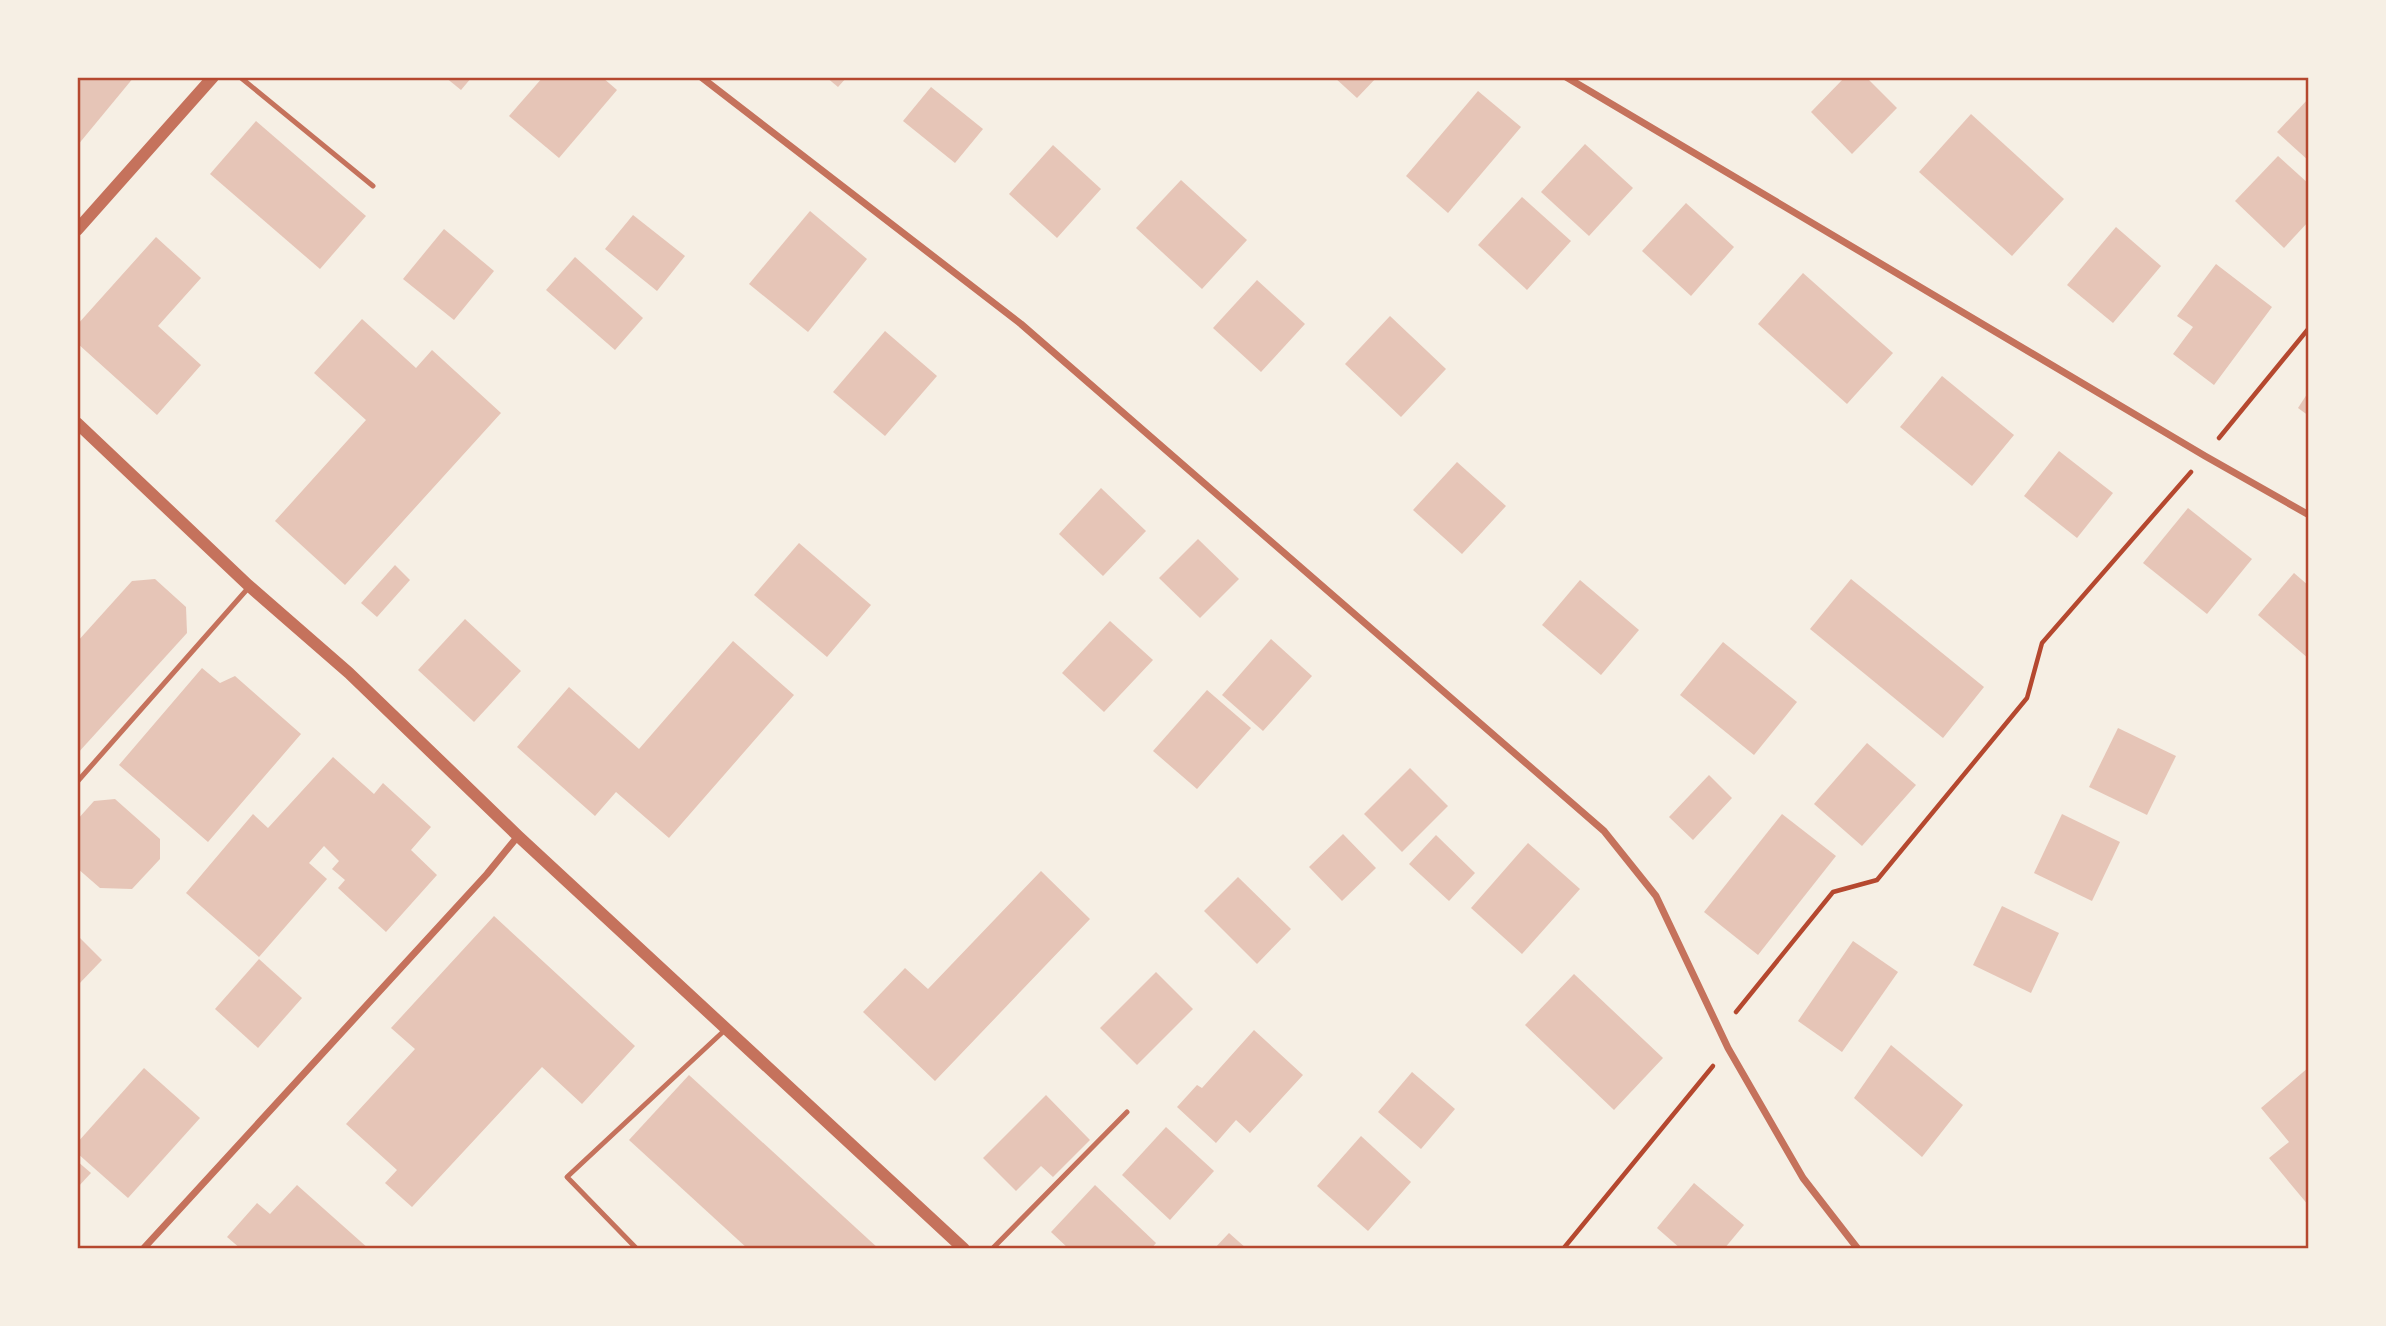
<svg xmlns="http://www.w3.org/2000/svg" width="2386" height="1326" font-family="Barlow,sans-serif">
<rect width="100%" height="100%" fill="#f6efe4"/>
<!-- building -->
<g fill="#e6c5b7">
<polygon points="77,77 134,77 77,146"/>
<polygon points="445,77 472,77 461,90"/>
<polygon points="543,77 602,77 617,90 559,158 509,116"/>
<polygon points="826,77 847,77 838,87"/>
<polygon points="1334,77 1377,77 1357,98"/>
<polygon points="1845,77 1866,77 1897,108 1852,154 1811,112"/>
<polygon points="931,87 983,129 955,163 903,121"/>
<polygon points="1478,91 1521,127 1448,213 1406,176"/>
<polygon points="2309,98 2309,161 2277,132"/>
<polygon points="1971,114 2064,199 2012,256 1919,172"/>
<polygon points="256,121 366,216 320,269 210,174"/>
<polygon points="1585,144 1633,188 1589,236 1541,192"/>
<polygon points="1053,145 1101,189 1057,238 1009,194"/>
<polygon points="2278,156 2309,184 2309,221 2284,248 2235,201"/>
<polygon points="1181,180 1247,240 1202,289 1136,228"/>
<polygon points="1522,197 1571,241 1527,290 1478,245"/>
<polygon points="1686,203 1734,247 1691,296 1642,251"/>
<polygon points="810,211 867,259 808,332 749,284"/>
<polygon points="633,215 685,256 657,291 605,249"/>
<polygon points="2116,227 2161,266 2113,323 2067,285"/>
<polygon points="444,229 494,271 454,320 403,279"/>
<polygon points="156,237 201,278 158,326 201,365 157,415 77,343 77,325"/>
<polygon points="575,257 643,318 615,350 546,290"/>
<polygon points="2216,264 2272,307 2214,385 2173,354 2193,327 2177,316"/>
<polygon points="1803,273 1893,353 1847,404 1758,324"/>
<polygon points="1257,280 1305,324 1261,372 1213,328"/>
<polygon points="1390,316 1446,369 1401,417 1345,364"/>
<polygon points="362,319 416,368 432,350 501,413 345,585 275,521 366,420 314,373"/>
<polygon points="885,331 937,376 885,436 833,392"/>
<polygon points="1942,376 2014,435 1972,486 1900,427"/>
<polygon points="2309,391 2309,416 2298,408"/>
<polygon points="2059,451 2113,493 2077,538 2024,496"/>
<polygon points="1457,462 1506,506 1462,554 1413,510"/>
<polygon points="1101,488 1146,531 1103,576 1059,534"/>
<polygon points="2188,508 2252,559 2207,614 2143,563"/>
<polygon points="1198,539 1239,579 1200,618 1159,578"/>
<polygon points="799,543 871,605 827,657 754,595"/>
<polygon points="395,565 410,580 377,617 361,603"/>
<polygon points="2294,573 2309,586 2309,659 2258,615"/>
<polygon points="155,579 186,607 187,633 77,754 77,642 132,581"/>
<polygon points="1851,579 1984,687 1943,738 1810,629"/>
<polygon points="1580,580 1639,630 1601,675 1542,625"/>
<polygon points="465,619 521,671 474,722 418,670"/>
<polygon points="1110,621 1153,660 1104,712 1062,673"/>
<polygon points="1271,639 1312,676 1263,731 1222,695"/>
<polygon points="733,641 794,695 669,838 616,792 595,816 517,747 569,687 639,749"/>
<polygon points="1723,642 1797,702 1754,755 1680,695"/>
<polygon points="202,668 220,683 235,676 301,734 208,842 119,765"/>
<polygon points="1207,690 1251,728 1197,789 1153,751"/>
<polygon points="2118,728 2176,756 2147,815 2089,787"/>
<polygon points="1867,743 1916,785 1862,846 1814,804"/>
<polygon points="333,757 374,794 383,783 431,827 411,850 437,875 386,932 338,888 345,880 332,869 339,861 324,846 309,863 327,879 259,957 186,893 253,814 268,828"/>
<polygon points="1410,768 1448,806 1402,852 1364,814"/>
<polygon points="1709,775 1732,798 1693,840 1669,817"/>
<polygon points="115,799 160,839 160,859 132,889 100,888 77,868 77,820 94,801"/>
<polygon points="1782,814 1836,856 1758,955 1704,912"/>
<polygon points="2062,814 2120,842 2092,901 2034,873"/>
<polygon points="1343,834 1376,868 1342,901 1309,867"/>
<polygon points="1436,835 1475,873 1449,901 1409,864"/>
<polygon points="1528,843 1580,889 1522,954 1471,908"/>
<polygon points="1041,871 1090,919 935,1081 863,1012 905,968 928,989"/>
<polygon points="1238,877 1291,929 1257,964 1204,911"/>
<polygon points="2002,906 2059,933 2031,993 1973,965"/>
<polygon points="494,916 635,1046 582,1104 542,1067 412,1207 385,1183 397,1170 346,1124 415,1049 391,1028"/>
<polygon points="77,935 102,960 77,986"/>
<polygon points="1853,941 1898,972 1842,1052 1798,1021"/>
<polygon points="259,959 302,998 258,1048 215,1009"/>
<polygon points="1156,972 1193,1009 1137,1065 1100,1028"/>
<polygon points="1574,974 1663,1058 1614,1110 1525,1025"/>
<polygon points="1254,1030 1303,1075 1250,1133 1236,1120 1216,1143 1177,1107 1197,1085 1202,1088"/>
<polygon points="1891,1045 1963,1105 1922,1157 1854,1098"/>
<polygon points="2309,1067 2309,1206 2269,1158 2289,1142 2261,1108"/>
<polygon points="144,1068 200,1118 128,1198 77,1153 77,1143"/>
<polygon points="1412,1072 1455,1109 1421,1149 1378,1112"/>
<polygon points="689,1075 879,1249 748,1249 629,1140"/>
<polygon points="1046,1095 1090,1140 1053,1177 1041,1166 1016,1191 983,1158"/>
<polygon points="1166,1127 1214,1171 1170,1220 1122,1175"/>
<polygon points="1361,1136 1411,1182 1368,1231 1317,1186"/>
<polygon points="77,1161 91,1173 77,1188"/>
<polygon points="1694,1183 1744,1225 1724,1249 1681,1249 1657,1228"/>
<polygon points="297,1185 369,1249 241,1249 227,1237 257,1203 270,1214"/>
<polygon points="1095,1185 1156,1243 1151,1249 1069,1249 1051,1232"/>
<polygon points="1229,1233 1247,1249 1214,1249"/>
</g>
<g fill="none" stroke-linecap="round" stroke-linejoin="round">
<!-- path -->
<g stroke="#b5482f" stroke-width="4.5">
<polyline points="2219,438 2309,328"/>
<polyline points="1736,1012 1833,892 1877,880 2027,698 2042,643 2191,472"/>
<polyline points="1563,1249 1713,1066"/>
</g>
<!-- service -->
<g stroke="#c5725c" stroke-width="5">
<polyline points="240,77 373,186"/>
<polyline points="77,782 250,586"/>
<polyline points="637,1249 567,1177 726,1029"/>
<polyline points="992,1249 1127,1112"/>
</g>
<!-- minor -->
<g stroke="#c5725c" stroke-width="7">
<polyline points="701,77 1021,324 1604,831 1656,896 1728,1048 1803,1178 1858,1249"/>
<polyline points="1566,77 2205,456 2309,515"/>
<polyline points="143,1249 487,874 518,836"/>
</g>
<!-- tertiary -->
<g stroke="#c5725c" stroke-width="12">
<polyline points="77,230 213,77"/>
<polyline points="77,423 248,585 349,673 518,836 964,1249"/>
</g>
</g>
<!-- border -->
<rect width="2386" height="1326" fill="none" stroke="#f6efe4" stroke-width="158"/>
<rect x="79" y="79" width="2228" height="1168" fill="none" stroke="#b5482f" stroke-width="2.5"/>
</svg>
